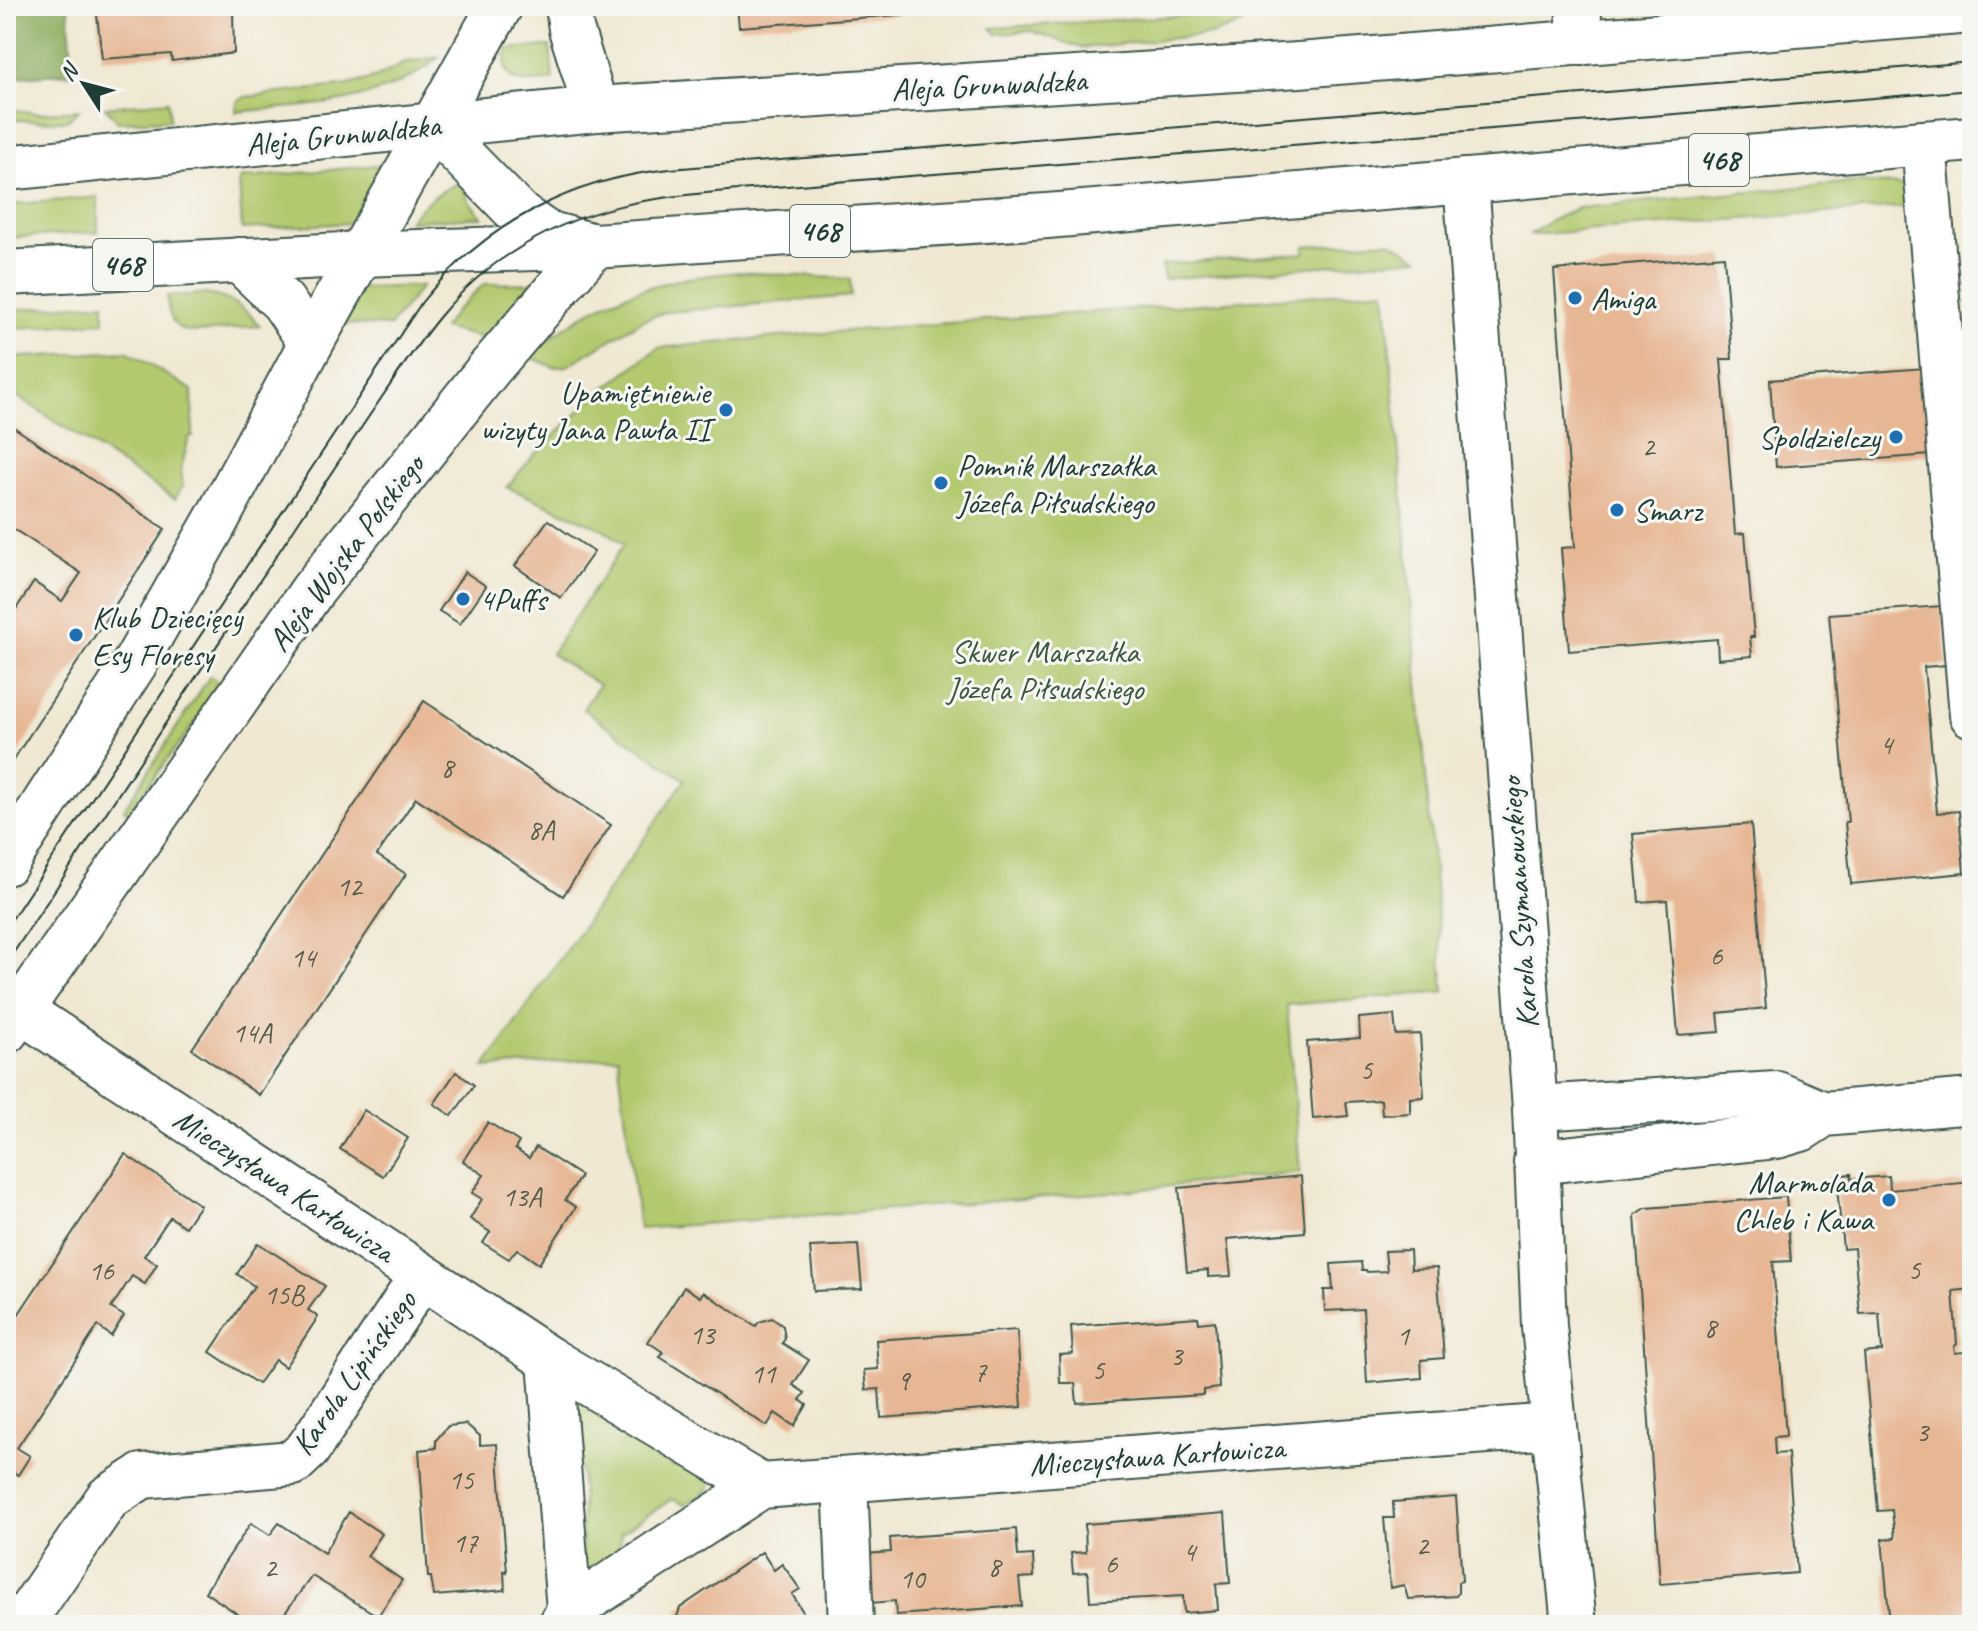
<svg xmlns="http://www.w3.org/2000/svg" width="1978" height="1631" font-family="Caveat,sans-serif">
<rect width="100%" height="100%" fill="#f6f6f2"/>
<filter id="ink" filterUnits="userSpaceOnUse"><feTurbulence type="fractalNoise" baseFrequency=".0125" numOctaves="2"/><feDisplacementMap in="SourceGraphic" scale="16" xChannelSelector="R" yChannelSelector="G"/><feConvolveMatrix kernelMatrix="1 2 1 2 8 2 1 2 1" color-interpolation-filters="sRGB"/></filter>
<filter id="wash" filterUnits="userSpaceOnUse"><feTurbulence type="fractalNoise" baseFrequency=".006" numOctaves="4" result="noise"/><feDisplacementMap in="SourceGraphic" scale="32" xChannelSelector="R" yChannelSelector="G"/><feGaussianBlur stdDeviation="1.8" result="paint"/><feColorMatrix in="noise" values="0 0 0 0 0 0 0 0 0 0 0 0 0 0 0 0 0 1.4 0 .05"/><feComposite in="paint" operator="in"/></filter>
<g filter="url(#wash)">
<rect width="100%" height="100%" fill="#f0e8d2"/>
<!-- green -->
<g fill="#b2c96e" stroke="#688351" stroke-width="2">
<polygon points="1250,11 1242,24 1214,34 1082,48 1031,31 997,34 991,28"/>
<path d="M550,46L553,80C525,83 498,88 507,49Z"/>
<path d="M439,57C382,107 307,105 236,112L237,102L245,97L349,85L377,77L407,62Z"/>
<polygon points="168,101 170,120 118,122 105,107"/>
<polygon points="6,109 39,113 79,110 67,121 6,120"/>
<polygon points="378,165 382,168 382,172 355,223 242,229 239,179"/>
<path d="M461,182L469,201L482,217L409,221C422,204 441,190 461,182Z"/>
<polygon points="1856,182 1902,185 1917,206 1529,235 1550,221 1578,208"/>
<polygon points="98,197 98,232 6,238 6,205"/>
<polygon points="1390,241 1419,258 1164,279 1162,265 1304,253 1305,246"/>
<path d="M741,272L850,279L851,296L666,312L645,319L567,366L554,367L529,357C592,297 657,278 741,272Z"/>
<polygon points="534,283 486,339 443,328 455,312 484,284"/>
<polygon points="422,286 390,326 343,324 362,288"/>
<polygon points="1385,290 1444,992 1287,1005 1300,1172 1124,1191 639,1229 618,1057 484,1068 685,780 583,709 599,685 551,654 624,544 603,529 507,487 534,455 597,394 658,348 869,329"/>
<path d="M205,294C228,297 246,307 260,326C244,327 229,329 214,331C181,334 169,331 167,296Z"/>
<polygon points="104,303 104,322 6,329 6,310"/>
<polygon points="127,351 192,390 193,437 189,437 181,469 183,486 175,499 6,389 6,358"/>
<polygon points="210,676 223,685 128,812 124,809"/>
<polygon points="580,1393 618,1412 618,1427 673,1467 688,1456 712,1479 709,1489 685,1505 672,1499 621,1533 619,1552 591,1572 582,1570 582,1492 578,1426 563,1418"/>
</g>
<!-- forest -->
<polygon fill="#8dad61" stroke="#56754a" stroke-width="2" points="6,6 68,6 73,73 6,78"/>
<g id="blocks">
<!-- building -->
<g fill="#e7b794">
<polygon points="96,6 237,6 238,12 233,12 234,53 172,61 171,54 102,59"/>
<polygon points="737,6 923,6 924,13 739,27"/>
<polygon points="1724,256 1732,359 1721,359 1735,534 1745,533 1754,637 1750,637 1752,656 1718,659 1717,639 1569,651 1561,548 1575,547 1554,270"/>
<polygon points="1925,368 1930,455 1776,467 1770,380"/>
<polygon points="6,422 165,529 6,771 6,624 34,582 62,601 81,573 6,524"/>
<polygon points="548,520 594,552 561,598 515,566"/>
<polygon points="465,572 486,586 460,624 439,611"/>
<polygon points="1942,606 1947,665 1924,667 1937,813 1959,811 1964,873 1851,884 1845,822 1848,822 1829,614"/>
<polygon points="424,701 611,825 563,896 416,798 377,855 406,874 259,1095 192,1049"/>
<polygon points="1751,824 1766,1008 1718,1013 1720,1032 1678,1035 1667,900 1639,902 1633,834"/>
<polygon points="1394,1015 1396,1035 1420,1034 1424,1097 1410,1098 1410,1113 1382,1115 1381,1100 1346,1102 1348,1116 1313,1119 1307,1042 1360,1038 1359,1018"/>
<polygon points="456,1072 474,1085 452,1116 434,1104"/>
<polygon points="364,1110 408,1138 383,1176 340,1149"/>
<polygon points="488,1122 519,1142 515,1149 529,1158 536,1147 581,1176 565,1200 576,1207 539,1264 517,1249 509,1259 483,1243 490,1232 470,1219 482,1199 472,1193 484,1175 463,1161"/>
<polygon points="125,1154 200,1205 185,1227 170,1217 144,1256 157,1264 145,1284 132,1276 111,1308 124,1316 111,1336 98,1326 17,1448 30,1456 18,1475 6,1468 6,1333"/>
<polygon points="1851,1174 1851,1179 1889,1176 1890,1190 1972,1182 1972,1289 1953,1291 1957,1344 1954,1347 1955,1353 1972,1351 1972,1625 1890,1625 1882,1539 1895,1538 1892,1510 1878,1511 1864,1353 1882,1351 1879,1313 1860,1314 1854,1248 1843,1249 1836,1176"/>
<polygon points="1301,1176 1305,1232 1227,1239 1231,1276 1208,1277 1208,1270 1187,1272 1179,1188"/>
<polygon points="1786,1197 1791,1261 1773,1262 1786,1436 1774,1437 1775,1454 1788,1453 1797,1573 1660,1584 1635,1215 1646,1208"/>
<polygon points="258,1243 325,1286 308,1310 318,1317 285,1367 275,1360 258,1384 210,1352 254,1286 237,1274"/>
<polygon points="858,1245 862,1289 814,1291 810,1247"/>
<polygon points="1410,1250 1411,1269 1437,1268 1444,1358 1421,1360 1422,1378 1367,1383 1363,1309 1325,1311 1324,1290 1333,1290 1331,1264 1361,1262 1362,1270 1366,1270 1367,1272 1387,1271 1385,1251"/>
<polygon points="684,1287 700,1297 703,1292 756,1326 759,1322 772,1318 783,1326 785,1339 782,1343 809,1360 793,1385 805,1393 800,1400 807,1405 794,1426 775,1413 767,1426 660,1357 663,1352 648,1342"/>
<polygon points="1198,1317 1199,1323 1215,1321 1219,1388 1203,1390 1203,1395 1077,1403 1075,1383 1060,1383 1059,1355 1073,1354 1071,1326"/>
<polygon points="1017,1330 1022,1407 881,1418 879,1389 866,1390 864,1370 878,1369 876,1340"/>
<polygon points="466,1424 480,1436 480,1445 497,1444 507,1572 504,1571 505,1590 434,1596 431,1577 428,1577 419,1450 436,1448 436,1440 448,1426"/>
<polygon points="1456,1497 1462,1581 1458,1582 1458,1593 1456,1596 1408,1599 1404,1585 1390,1588 1384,1518 1394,1518 1393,1502"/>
<polygon points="349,1512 382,1534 367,1556 402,1580 378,1616 312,1576 276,1625 254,1625 205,1592 251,1523 270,1535 279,1523 324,1553"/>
<polygon points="1225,1513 1230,1583 1216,1584 1218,1610 1184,1613 1183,1596 1090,1601 1088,1572 1073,1573 1071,1553 1086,1552 1085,1524"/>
<polygon points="1016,1529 1018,1556 1033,1555 1034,1577 1019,1578 1022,1606 896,1615 895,1601 870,1603 866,1554 891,1552 890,1538"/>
<polygon points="762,1552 774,1570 782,1564 800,1589 792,1594 803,1612 784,1625 679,1625 676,1620 680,1608"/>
</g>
</g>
</g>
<g filter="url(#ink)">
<use href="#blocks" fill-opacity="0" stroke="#3e574c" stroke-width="2"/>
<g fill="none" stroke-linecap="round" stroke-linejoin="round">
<defs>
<g id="minor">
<polyline points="568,6 571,29 596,109"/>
<polyline points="1578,6 1581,43"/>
<polyline points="1924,143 1972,715"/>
<polyline points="1466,181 1535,1108 1544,1326 1574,1625"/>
<polyline points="6,863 135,663 216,521 311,343 500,6"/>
<polyline points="20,1010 550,1360 761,1486"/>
<polyline points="6,1031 312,591 488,370 594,246 546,233 520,215 433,126"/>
<polyline points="1535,1108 1777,1094 1824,1114"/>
<polyline points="1536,1162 1777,1136 1801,1129 1824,1114 1972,1101"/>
<polyline points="550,1360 569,1611"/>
<polyline points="845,1480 851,1625"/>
<polyline points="21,1625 108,1498 142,1476 293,1463 308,1449 422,1276"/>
<polyline points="561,1625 569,1611 761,1486 1553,1426"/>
</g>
<g id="major">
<polyline points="6,168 596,109 1299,65 1972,11"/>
<polyline points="239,260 283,302 311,343"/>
<polyline points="6,273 361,254 594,246 1047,216 1972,139"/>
</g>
</defs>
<!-- minor casing -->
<use href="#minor" stroke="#3e574c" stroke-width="48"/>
<!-- major casing -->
<use href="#major" stroke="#3e574c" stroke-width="48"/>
<!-- minor -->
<use href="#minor" stroke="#fff" stroke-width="44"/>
<!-- major -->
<use href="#major" stroke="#fff" stroke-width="44"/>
<!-- tram -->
<g stroke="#1f3d34" stroke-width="2">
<path d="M6,928L422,302C484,224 572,179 670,169L1972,62"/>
<path d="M6,964C104,816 202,668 300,520C328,478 356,435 384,394C419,342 454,289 508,255C585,204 649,198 738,190L1972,90"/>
</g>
</g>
</g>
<!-- markers -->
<g fill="#1f6fb2" stroke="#f6f6f2" stroke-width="3">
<circle cx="1575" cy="298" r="8"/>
<circle cx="726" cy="410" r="8"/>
<circle cx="1896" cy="437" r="8"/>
<circle cx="941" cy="483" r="8"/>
<circle cx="1617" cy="510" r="8"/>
<circle cx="463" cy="599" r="8"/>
<circle cx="76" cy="635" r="8"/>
<circle cx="1889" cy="1200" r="8"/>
</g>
<g text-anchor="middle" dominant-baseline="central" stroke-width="6" stroke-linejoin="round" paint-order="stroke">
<!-- number labels -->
<g font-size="28" fill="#515c4c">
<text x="1648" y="446">2</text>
<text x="1886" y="744">4</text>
<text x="447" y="767">8</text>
<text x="541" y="829">8A</text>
<text x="349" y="886">12</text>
<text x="1716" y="955">6</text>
<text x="303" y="957">14</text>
<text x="252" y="1032">14A</text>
<text x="1366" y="1069">5</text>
<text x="522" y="1196">13A</text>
<text x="1914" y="1269">5</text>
<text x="101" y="1270">16</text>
<text x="284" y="1294">15B</text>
<text x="1710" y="1327">8</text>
<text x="702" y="1334">13</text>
<text x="1403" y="1335">1</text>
<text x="1176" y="1355">3</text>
<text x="1098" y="1369">5</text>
<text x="980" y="1371">7</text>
<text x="763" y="1373">11</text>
<text x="903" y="1380">9</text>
<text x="1922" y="1431">3</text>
<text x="461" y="1479">15</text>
<text x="465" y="1542">17</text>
<text x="1422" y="1545">2</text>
<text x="1189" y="1551">4</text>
<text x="1111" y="1563">6</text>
<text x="994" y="1566">8</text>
<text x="270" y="1567">2</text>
<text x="912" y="1578">10</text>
</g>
<!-- shield labels -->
<g fill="#f6f6f2" stroke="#60746d" stroke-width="2">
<rect x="1689" y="134" width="60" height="52" rx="6"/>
<rect x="790" y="205" width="60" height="52" rx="6"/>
<rect x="93" y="239" width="60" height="52" rx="6"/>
</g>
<g font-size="30" font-weight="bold" fill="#1f3d34">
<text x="1719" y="160">468</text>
<text x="820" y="231">468</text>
<text x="123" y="265">468</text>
</g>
<!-- street labels -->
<g font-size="32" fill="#1f3d34" stroke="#f6f6f2">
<text transform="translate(989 85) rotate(-3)">Aleja Grunwaldzka</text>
<text transform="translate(343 135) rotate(-6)">Aleja Grunwaldzka</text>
<text transform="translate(346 553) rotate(-53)">Aleja Wojska Polskiego</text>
<text transform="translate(1519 903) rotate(-94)">Karola Szymanowskiego</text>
<text transform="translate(284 1185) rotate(33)">Mieczysława Karłowicza</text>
<text transform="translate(354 1373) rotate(-55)">Karola Lipińskiego</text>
<text transform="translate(1157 1456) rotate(-4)">Mieczysława Karłowicza</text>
</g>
<!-- poi labels -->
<g font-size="32" fill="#1f3d34" stroke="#f6f6f2" text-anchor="start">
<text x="1591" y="298">Amiga</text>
<text x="710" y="392" text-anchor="end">Upamiętnienie<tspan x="710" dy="37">wizyty Jana Pawła II</tspan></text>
<text x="1880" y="437" text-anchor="end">Spoldzielczy</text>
<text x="957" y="465">Pomnik Marszałka<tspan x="957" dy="37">Józefa Piłsudskiego</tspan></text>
<text x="1633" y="510">Smarz</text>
<text x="479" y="599">4Puffs</text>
<text x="92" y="617">Klub Dziecięcy<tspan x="92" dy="37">Esy Floresy</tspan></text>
<text x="1873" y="1182" text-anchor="end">Marmolada<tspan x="1873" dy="37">Chleb i Kawa</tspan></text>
</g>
<!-- park labels -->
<g font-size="32" fill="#3c5940" stroke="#f6f6f2">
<text x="1045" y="651">Skwer Marszałka<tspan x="1045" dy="37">Józefa Piłsudskiego</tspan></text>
</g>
</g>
<!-- margin -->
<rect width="1978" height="1631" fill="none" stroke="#f6f6f2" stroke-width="32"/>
<!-- north arrow -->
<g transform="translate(84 84) rotate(306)" stroke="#f6f6f2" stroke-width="6" paint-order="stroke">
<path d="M0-6L14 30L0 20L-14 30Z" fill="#1f3d34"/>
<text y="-12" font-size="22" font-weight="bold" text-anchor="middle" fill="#1f3d34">N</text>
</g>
</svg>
